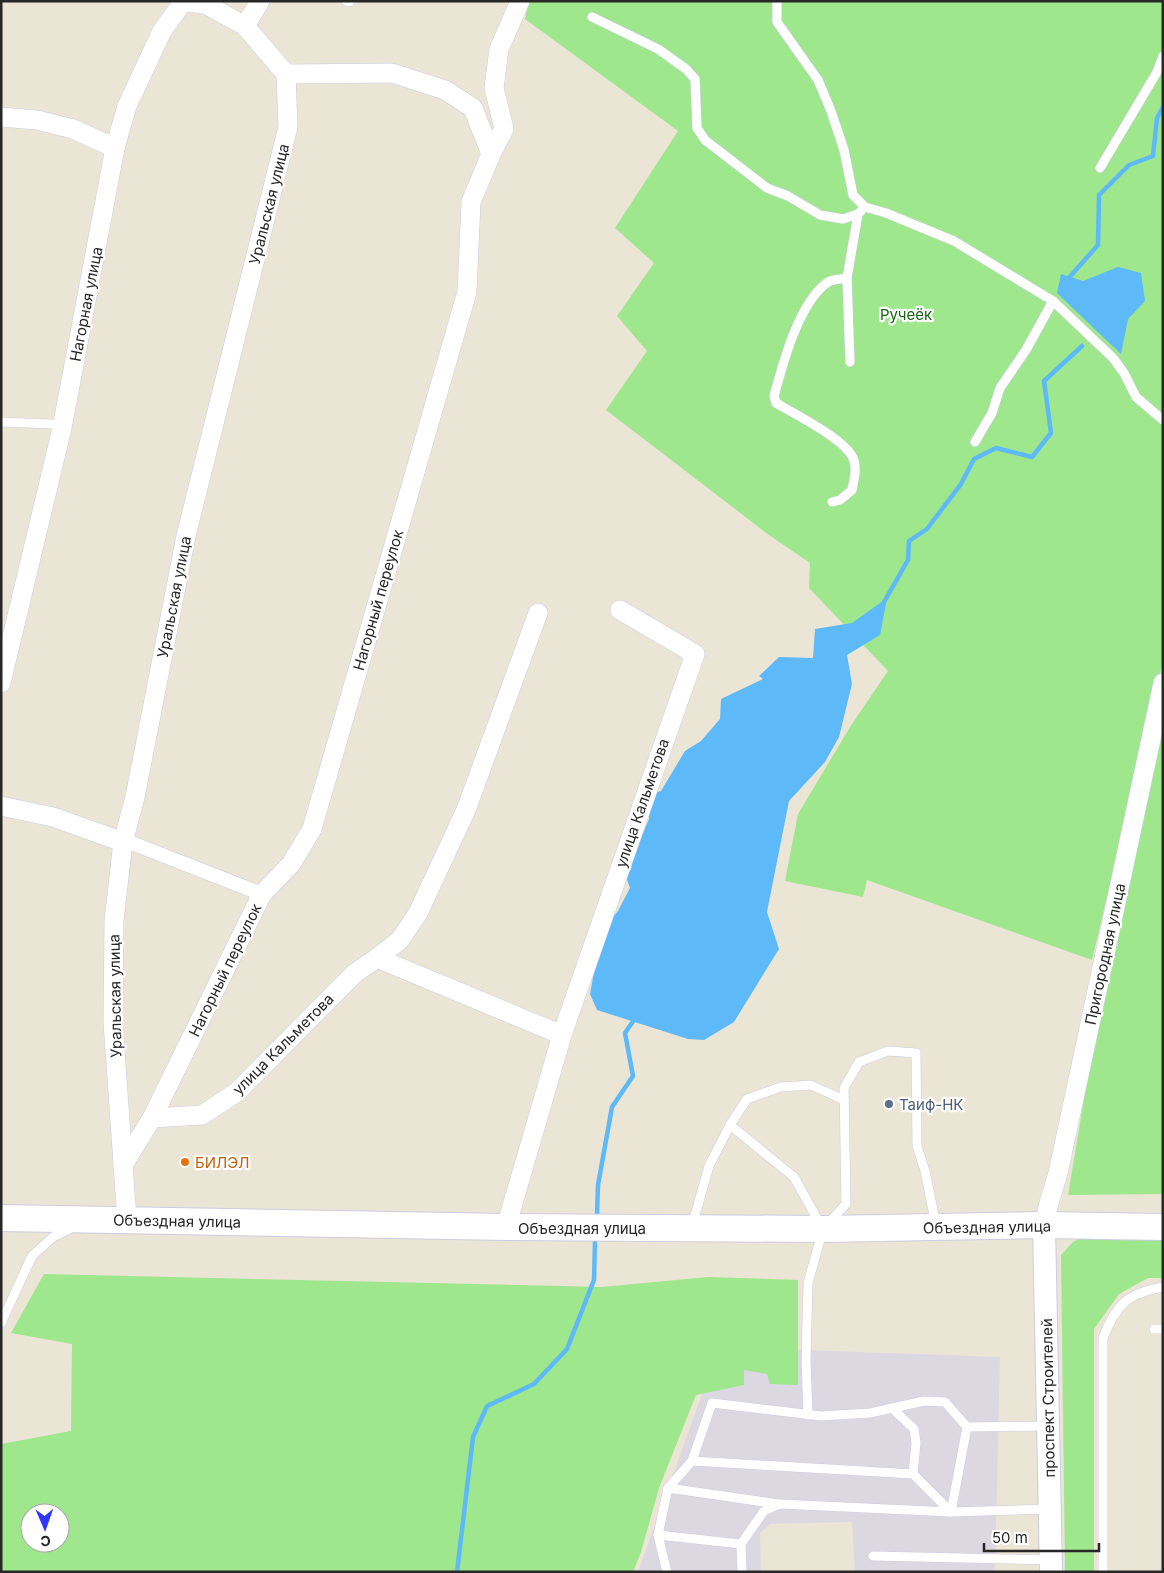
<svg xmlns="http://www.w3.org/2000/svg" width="1164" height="1573" font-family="Inter,sans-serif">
<rect width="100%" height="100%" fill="#ebe5d6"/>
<!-- industrial -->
<polygon fill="#dcd8e2" points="719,1347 1000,1357 995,1572 855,1572 852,1522 770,1524 760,1533 761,1572 638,1572"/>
<!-- green -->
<g fill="#9ee78d" fill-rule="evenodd">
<polygon points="529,1 1163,1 1163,661 1092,960 867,880 863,897 785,881 798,814 850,727 888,671 809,588 810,563 769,535 606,410 647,351 617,316 654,263 615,228 678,131 525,19"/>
<polygon points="1163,709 1163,1194 1068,1195 1105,973"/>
<polygon points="1084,1236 1163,1237 1163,1278 1148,1278 1119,1294 1094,1329 1094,1572 1065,1572 1061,1255 1073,1242"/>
<path d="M44,1274L602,1287L708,1277L798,1280V1385L770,1384L767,1374L744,1370V1385L696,1395L659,1488L641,1552L633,1572H1V1444L71,1431L72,1344L11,1333ZM30,1513H60V1543H30Z"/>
</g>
<!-- water -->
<g fill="#5eb9f8">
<polygon points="1118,267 1141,273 1145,301 1128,319 1121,354 1057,293 1061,274 1083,281"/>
<polygon points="887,598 880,635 847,655 852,684 839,737 825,762 789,801 767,912 779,949 734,1022 704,1040 688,1039 597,1010 590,994 602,929 618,911 630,888 624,871 634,855 649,819 651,794 661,791 685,751 701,741 720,719 721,699 763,679 759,676 779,657 813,658 815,629 852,623"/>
</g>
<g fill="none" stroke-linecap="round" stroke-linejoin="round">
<!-- stream -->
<g stroke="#5eb9f8" stroke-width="4.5">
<polyline points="1068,281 1067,280 1098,245 1099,195 1129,165 1153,156 1157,118 1163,107"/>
<polyline points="884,602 908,560 909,541 927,529 961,484 974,459 996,448 1032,457 1051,433 1044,381 1082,346"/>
<polyline points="597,1214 598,1185 612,1107 633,1076 625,1033 636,1017"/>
<polyline points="457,1572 473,1437 487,1406 534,1384 567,1349 594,1280 595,1242"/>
</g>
<defs>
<g id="service">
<polyline points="346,1 350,2"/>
<polyline points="777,1 777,22 818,80 831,111 844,150 853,195 865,207 886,213 954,241 1053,301 1113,358 1124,373 1136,397 1163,420"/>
<polyline points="592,17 658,49 686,69 695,79 697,128 705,140 767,188 788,196 820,215 843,219 858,214"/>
<polyline points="1100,168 1157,72 1163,56"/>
<polyline points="850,362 847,278 858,214 861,211"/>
<polyline points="1,422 51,424 62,428"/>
<polyline points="975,442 992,413 1000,388 1026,350 1053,301"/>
<path d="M832,502L840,500L852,490C854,479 858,467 852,456C842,438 795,414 776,403L774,396C783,363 799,302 828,282C833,279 841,279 847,278"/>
<polyline points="730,1125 794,1177 820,1224"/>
<polyline points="692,1226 709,1166 730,1125 747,1099 781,1087 811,1085 844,1100"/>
<polyline points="1,1323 32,1256 53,1237 73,1227"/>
<polyline points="1154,1329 1163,1329"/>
<polyline points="892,1408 914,1429 916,1443 913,1474"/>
<polyline points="808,1415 806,1360 808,1283 823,1229 846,1204 844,1088 859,1062 888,1051 916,1053 917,1146 925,1171 936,1225"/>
<polyline points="692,1461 712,1403 821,1416 870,1413 924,1401 945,1402 967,1427"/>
<polyline points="668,1488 692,1461 913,1474 951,1512 967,1427 1047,1426"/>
<polyline points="658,1535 668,1488 779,1504"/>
<polyline points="873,1556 1051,1560"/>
<polyline points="667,1572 658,1535 741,1544"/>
<polyline points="742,1572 741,1544 764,1511 780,1504 951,1512 1049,1509"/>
<path d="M1103,1572V1338C1116,1305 1127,1293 1163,1287"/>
</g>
<polyline id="pedestrian" points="124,840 262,894"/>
<g id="minor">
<polyline points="286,74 392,73 445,90 473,108 491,154"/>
<polyline points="1,117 37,120 73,129 115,148"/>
<polyline points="1,683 62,428 115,148 127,106 162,31 183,2 205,4 245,26"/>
<polyline points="1,806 53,817 123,842"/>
<polyline points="377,958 562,1035"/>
<polyline points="152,1118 202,1115 237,1092 355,973 377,958 400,940 418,913 466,810 538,613"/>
<polyline points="123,1165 152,1118 262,894 291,864 312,829 467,292 471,202 491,154 504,129 494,88 499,49 520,1"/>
<polyline points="127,1220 113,1022 114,921 123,842 135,797 186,536 288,127 286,74 245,26 260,1"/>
<polyline points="1044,1225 1049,1203 1058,1173 1163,683"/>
<polyline points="506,1227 562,1035 695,654 620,610"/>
</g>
<polyline id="tertiary" points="1044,1225 1051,1572"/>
<polyline id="secondary" points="1,1218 506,1227 823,1229 1044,1225 1163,1227"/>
</defs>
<!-- service casing -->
<use href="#service" stroke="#cbcce2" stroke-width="10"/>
<!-- pedestrian casing -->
<use href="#pedestrian" stroke="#cbcce2" stroke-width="15"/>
<!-- minor casing -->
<use href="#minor" stroke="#cbcce2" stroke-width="20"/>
<!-- tertiary casing -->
<use href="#tertiary" stroke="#cbcce2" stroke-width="24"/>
<!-- secondary casing -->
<use href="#secondary" stroke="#cbcce2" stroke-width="28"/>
<!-- service -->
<use href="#service" stroke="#fff" stroke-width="9"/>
<!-- pedestrian -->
<use href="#pedestrian" stroke="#fff" stroke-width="14"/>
<!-- minor -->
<use href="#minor" stroke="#fff" stroke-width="19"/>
<!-- tertiary -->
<use href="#tertiary" stroke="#fff" stroke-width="22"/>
<!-- secondary -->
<use href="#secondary" stroke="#fff" stroke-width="26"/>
</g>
<!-- markers -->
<circle fill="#5c6f8a" stroke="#fff" stroke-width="2" cx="889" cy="1104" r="5"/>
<circle fill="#e8710a" stroke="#fff" stroke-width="2" cx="185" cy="1162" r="5"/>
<g text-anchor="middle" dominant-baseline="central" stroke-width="4.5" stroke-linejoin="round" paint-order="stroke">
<!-- street labels -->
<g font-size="15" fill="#272727" stroke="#fff">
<text transform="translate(269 204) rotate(-76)">Уральская улица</text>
<text transform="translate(86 304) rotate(-79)">Нагорная улица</text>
<text transform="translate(174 597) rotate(-79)">Уральская улица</text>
<text transform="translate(378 600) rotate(-74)">Нагорный переулок</text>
<text transform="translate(642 803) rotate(-71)">улица Кальметова</text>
<text transform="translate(1105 954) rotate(-78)">Пригородная улица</text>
<text transform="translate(225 970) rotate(-64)">Нагорный переулок</text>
<text transform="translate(115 996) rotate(-91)">Уральская улица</text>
<text transform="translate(283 1044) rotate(-45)">улица Кальметова</text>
<text transform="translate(177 1221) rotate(1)">Объездная улица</text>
<text transform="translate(987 1227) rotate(-1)">Объездная улица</text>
<text x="582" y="1228">Объездная улица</text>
<text transform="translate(1048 1398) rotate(-91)">проспект Строителей</text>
</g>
<!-- park labels -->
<g font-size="15" fill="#186713" stroke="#fff">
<text x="906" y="314">Ручеёк</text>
</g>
<!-- service labels -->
<g font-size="15" fill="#4e5e75" stroke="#fff" text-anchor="start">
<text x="899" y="1104">Таиф-НК</text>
</g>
<!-- food labels -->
<g font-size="15" fill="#c56008" stroke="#fff" text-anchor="start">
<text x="195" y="1162">БИЛЭЛ</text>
</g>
</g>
<!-- border -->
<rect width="1164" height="1573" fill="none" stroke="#272727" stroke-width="5"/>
<!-- north arrow -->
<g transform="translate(45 1528) rotate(178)"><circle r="24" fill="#ffffff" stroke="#a9a9a9"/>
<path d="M0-4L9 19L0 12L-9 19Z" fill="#2f37ff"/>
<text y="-8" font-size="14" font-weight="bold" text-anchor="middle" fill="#272727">С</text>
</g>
<!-- scale -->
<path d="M984 1543v8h115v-8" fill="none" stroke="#272727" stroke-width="2.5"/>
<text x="992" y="1543" font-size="15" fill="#272727" stroke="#ffffff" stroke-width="4" paint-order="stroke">50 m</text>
</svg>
